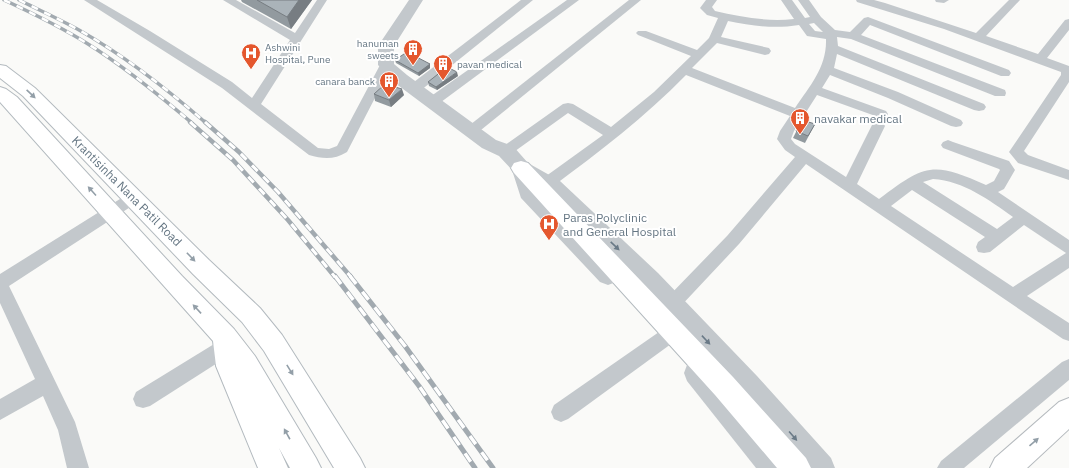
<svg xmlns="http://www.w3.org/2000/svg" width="1069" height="468" font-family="'IBM Plex Sans',sans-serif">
<rect width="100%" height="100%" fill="#fafaf8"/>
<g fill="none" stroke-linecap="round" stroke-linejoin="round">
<defs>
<g id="secondary">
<polygon points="0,65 6,66 35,88 209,260 260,308 282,335 360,458 365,468 334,468 264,351 242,322 193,274 23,96 0,78"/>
<polygon points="0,87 6,89 17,97 182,276 234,329 255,356 316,458 321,468 290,468 279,448 288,468 258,468 216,366 213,341 0,102"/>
<polygon points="521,161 528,163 733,377 806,458 811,468 777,468 715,395 514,173 511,168 514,163"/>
</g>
<polygon id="primary" points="1069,398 1069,429 1027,468 990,468 995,458 1059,402"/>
</defs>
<!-- secondary casing -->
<use href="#secondary" stroke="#b3babf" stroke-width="2"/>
<!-- primary casing -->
<use href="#primary" stroke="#b5babe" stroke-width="2"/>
<!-- minor -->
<g fill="#c3c8cc" fill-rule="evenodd">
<path d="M84,0H97L150,31L232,82L252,98L290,40L223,0H236L295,33L317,0H327L261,104L318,148L329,149L337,146L380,65L382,62H390L392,65L347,152C334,160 323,159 309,155L222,88Z"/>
<polygon points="521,0 533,0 420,91 410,91 409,88 410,85"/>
<polygon points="567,0 579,0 437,105 432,106 427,105 425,102 427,99"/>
<polygon points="629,0 641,0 476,134 471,136 466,134 464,131 466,128"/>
<path d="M706,0H717L712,7L715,11C741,17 767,22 794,19L781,0H792L805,18L810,17L798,0H809L821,17L835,30L850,32L864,18L868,17L1009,70L1011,73L1009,76H1001L870,25L861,35L1005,90L1006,93L1005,96H995L851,39L837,37L838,46L984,104L986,107L984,110L979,111L974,110L837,54L834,68L898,92L961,120L963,123L961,126L956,127L951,126L888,98L830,75L822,88L886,111L888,114L886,117L881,118L817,95L794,131L791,139L795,144L846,177L873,123L878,121L883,123L885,126L857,184L879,199C925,164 933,161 986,185L994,181L1000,170L999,169L943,148L941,145L943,142L948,140L953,142L1009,161L1015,170L1004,189L998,192L1069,240V268L1027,296L1069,323V341L1063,339L806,164L739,244L678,309L672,311L666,309L663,304L666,299L727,236L795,157L785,150L777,139L780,131L790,116L686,75C645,117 599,152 552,187L547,188L542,187L540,183L542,179L603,135L568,113L511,154L506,156L501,154L499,151L501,148L563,104L568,103L573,104L611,127L654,92L691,56L638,35L636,33L638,31H646L697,50L709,38L718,18L707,15L700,8ZM728,21C751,26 775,29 799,25L807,36L826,39C827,67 810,86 795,108L692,68L717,43L765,55L769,54L771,51L769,48L721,37ZM814,23L823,32L815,31L809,24ZM933,179C964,181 989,200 1013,217L997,229L923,182ZM912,190L985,237L978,242L976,247L978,252L984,253L990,252L1024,225L1066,253L1013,287L891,206Z"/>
<polygon points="856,0 874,0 885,3 976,33 1009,0 1020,0 986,36 1038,54 1065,20 1069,19 1069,30 1047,58 1069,66 1069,82 1024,151 1028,155 1069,170 1069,180 1018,163 1009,152 1061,75 1061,72 944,29 857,2"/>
<polygon points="935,0 949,0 944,3 936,2"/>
<polygon points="133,192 138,194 141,198 138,202 9,286 75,422 89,468 67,468 58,430 43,396 0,420 0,399 35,379 0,303 0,274 128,194"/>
<polygon points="665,330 671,332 674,338 671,344 568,419 561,422 554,419 551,412 554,405 659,332"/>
<polygon points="226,339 233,341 235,347 233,353 150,406 143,408 136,406 133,399 136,392 219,341"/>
<polygon points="1069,359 1069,380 964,468 937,468 941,461 1062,362"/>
</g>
<!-- tertiary -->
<g fill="#c3c8cc" fill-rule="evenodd">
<polygon points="409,0 423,0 394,46 394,64 407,75 496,140 513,146 528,163 560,181 658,273 757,376 831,458 835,468 803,468 739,392 642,287 546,191 536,185 537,190 616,270 619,276 616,282 608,285 600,282 521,198 512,170 499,156 482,148 395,83 378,65 378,46"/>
<polygon points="696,361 705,365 784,458 788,468 756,468 687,381 684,373 687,365"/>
</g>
<!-- secondary -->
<use href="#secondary" fill="#fff" fill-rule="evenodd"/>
<!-- primary -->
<use href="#primary" fill="#fff" fill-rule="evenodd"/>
<defs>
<g id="rail-far2">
<path d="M4,0C32,13 61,27 88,44C125,67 159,95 192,123"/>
<path d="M19,0C39,10 59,19 79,30C125,56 167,89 206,123"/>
</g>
<g id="rail-far1">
<polyline points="190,122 233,160 288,220 335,277"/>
<polyline points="205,122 239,152 278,192 351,277"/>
</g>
<g id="rail">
<polyline points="335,276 419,386 475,468"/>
<polyline points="350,276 405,346 493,468"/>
</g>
</defs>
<!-- rail-far2 casing -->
<use href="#rail-far2" stroke="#a2aab0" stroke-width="3.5"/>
<!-- rail-far1 casing -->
<use href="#rail-far1" stroke="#a2aab0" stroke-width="4.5"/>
<!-- rail casing -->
<use href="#rail" stroke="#a2aab0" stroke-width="5"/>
<!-- rail-far2 -->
<use href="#rail-far2" stroke="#fff" stroke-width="2.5" stroke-dasharray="7" stroke-linecap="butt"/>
<!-- rail-far1 -->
<use href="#rail-far1" stroke="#fff" stroke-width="3" stroke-dasharray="8" stroke-linecap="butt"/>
<!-- rail -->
<use href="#rail" stroke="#fff" stroke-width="3.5" stroke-dasharray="10" stroke-linecap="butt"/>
</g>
<!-- wall -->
<g fill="#929a9f">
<polygon points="241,0 312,0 291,29 242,2"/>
<polygon points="395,60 430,64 430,68 419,76 396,63"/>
<polygon points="458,76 437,90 429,86 428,82"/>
<polygon points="374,94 404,95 391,107 375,101"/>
<polygon points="802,120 815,124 805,143 793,138"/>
</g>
<!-- shaded-wall -->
<g fill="#777d82">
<polygon points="299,0 312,0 291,29 287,17"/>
<polygon points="430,64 430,68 419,76 418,73"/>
<polygon points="457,72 458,76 437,90 436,87"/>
<polygon points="402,89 404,95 391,107 389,100"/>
</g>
<!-- building -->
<g fill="#aab3b9" stroke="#777d82">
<polygon points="257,0 299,0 287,17"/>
<polygon points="407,52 430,64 418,73 395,60"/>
<polygon points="447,67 457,72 436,87 428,82"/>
<polygon points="385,84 402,89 389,100 374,94"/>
<polygon points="802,120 815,124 808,136 796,131"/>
</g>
<!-- one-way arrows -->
<defs><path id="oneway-solid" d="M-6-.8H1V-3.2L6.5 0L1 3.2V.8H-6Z"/></defs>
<g fill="#939fa8">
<use href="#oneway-solid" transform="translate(31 94) rotate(43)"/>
<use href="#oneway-solid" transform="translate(92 191) rotate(-132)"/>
<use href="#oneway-solid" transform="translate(191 257) rotate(46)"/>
<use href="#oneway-solid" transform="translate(197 309) rotate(-133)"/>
<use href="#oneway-solid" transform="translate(290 370) rotate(58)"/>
<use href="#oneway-solid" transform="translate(287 434) rotate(-119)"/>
<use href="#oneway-solid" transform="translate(1034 442) rotate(-41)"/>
</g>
<g fill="#6a7a87">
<use href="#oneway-solid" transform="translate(615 246) rotate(44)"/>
<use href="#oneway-solid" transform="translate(706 340) rotate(47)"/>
<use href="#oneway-solid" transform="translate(793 436) rotate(49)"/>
</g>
<!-- icons -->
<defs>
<symbol id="building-pin" viewBox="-11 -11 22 30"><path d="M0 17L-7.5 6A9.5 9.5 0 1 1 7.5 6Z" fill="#e4572e" stroke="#fff"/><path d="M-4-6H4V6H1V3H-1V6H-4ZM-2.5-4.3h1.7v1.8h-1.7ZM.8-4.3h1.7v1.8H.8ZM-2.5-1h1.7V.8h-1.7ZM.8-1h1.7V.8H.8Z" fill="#fff"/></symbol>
<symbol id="hospital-pin" viewBox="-11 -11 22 30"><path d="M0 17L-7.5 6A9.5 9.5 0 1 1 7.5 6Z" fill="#e4572e" stroke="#fff"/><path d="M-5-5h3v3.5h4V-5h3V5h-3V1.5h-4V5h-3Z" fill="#fff"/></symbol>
</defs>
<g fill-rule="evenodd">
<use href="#building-pin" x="402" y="38" width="22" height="30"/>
<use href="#hospital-pin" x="240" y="42" width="22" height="30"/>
<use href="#building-pin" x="432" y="53" width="22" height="30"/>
<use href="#building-pin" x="378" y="70" width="22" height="30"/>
<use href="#building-pin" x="789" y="107" width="22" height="30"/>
<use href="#hospital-pin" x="538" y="213" width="22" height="30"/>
</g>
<g text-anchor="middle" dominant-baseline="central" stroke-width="4" stroke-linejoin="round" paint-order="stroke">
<!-- far-poi labels -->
<g font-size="10" fill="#657683" stroke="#fff" text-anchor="end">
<text x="399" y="43">hanuman<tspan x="399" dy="12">sweets</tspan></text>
<text x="265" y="47" text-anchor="start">Ashwini<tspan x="265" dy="12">Hospital, Pune</tspan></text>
<text x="457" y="64" text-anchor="start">pavan medical</text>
<text x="375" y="81">canara banck</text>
</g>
<!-- poi labels -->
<g font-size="12" fill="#657683" stroke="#fff" text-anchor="start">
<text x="814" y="118">navakar medical</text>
<text x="563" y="217">Paras Polyclinic<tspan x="563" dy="14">and General Hospital</tspan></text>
</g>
<!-- street labels -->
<g font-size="12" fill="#657683" stroke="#fff">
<text transform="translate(127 191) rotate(45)">Krantisinha Nana Patil Road</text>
</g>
</g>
</svg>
